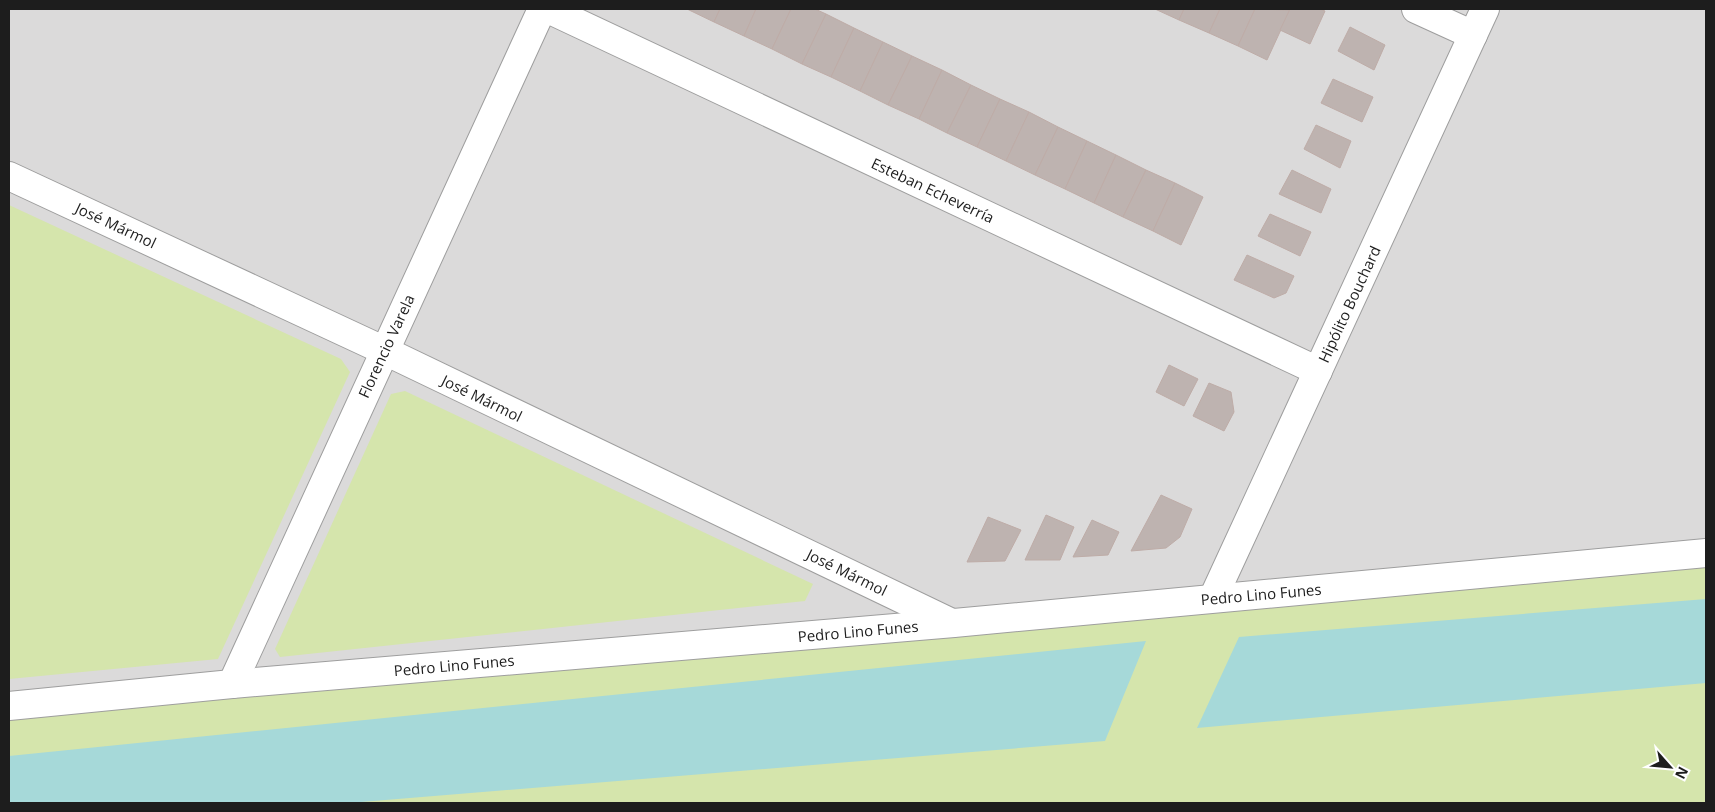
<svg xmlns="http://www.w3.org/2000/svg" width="1715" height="812" font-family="'Open Sans',sans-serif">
<rect width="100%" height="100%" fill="#eee8e4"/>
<!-- residential -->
<polygon fill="#dbdada" points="9,9 1706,9 1706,711 9,803"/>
<!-- grass -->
<g fill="#d5e5ac">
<polygon points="9,205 341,359 350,372 218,659 9,679"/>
<polygon points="405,391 813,584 805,601 280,657 275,649 391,394"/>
<polygon points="1706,553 1706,803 9,803 9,706"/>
</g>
<!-- water -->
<g fill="#a6d9d9">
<polygon points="1706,599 1706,683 1197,728 1239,637"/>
<polygon points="1146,641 1105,741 349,803 9,803 9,756"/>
</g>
<!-- building -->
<g fill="#beb3b0" stroke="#beaca7">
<polygon points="687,9 720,9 714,22"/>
<polygon points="720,9 756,9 744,36 714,22"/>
<polygon points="756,9 791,9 772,49 744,36"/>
<polygon points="791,9 815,9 826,14 802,64 772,49"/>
<polygon points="1155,9 1184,9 1179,20"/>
<polygon points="1184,9 1220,9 1209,33 1179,20"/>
<polygon points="1220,9 1255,9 1238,46 1209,33"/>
<polygon points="1255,9 1290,10 1267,60 1238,46"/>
<polygon points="1290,9 1320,9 1325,11 1310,44 1280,30"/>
<polygon points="826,14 854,28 831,77 802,64"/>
<polygon points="1350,27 1385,45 1374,70 1338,51"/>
<polygon points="854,28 883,42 860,91 831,77"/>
<polygon points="883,42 912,56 888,105 860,91"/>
<polygon points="912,56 942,70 919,119 888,105"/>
<polygon points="942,70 971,85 947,133 919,119"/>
<polygon points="1333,79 1373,97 1362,122 1321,103"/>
<polygon points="971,85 1000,99 977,147 947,133"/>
<polygon points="1000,99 1029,112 1006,161 977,147"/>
<polygon points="1029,112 1058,127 1035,175 1006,161"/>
<polygon points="1316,125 1351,141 1340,168 1304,149"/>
<polygon points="1058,127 1087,141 1065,189 1035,175"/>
<polygon points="1087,141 1116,155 1094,203 1065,189"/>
<polygon points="1116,155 1146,170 1123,217 1094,203"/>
<polygon points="1146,170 1175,183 1153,231 1123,217"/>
<polygon points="1292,170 1331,189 1321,213 1279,194"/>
<polygon points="1175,183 1203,197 1181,245 1153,231"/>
<polygon points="1270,214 1311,232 1300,256 1258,236"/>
<polygon points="1247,255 1294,276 1286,293 1274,298 1234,280"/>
<polygon points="1169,365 1198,379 1184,406 1156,392"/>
<polygon points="1209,383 1231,392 1234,412 1224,431 1193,416"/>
<polygon points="1161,495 1192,509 1180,537 1166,548 1131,551"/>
<polygon points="1046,515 1074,527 1060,560 1025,560"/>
<polygon points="988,517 1021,530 1005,561 967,562"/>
<polygon points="1092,520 1119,532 1108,555 1073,557"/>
</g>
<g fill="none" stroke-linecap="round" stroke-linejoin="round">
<defs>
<g id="minor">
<polyline points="548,9 1318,371"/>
<polyline points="1416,9 1473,35"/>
<polyline points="9,176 383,350 952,623"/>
<polyline points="1213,598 1485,9"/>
<polyline points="232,684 542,9"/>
<polyline points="9,706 232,684 954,623 1706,553"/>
</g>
</defs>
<!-- minor casing -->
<use href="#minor" stroke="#9e9e9e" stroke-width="30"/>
<!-- minor -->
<use href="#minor" stroke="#fff" stroke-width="28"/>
</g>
<g text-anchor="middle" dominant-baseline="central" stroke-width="5" stroke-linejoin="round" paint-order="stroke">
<!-- street labels -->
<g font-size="15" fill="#1d1d1d" stroke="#fff">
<text transform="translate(933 190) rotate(25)">Esteban Echeverría</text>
<text transform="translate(116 225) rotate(25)">José Mármol</text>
<text transform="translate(1349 304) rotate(-65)">Hipólito Bouchard</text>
<text transform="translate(386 346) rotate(-65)">Florencio Varela</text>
<text transform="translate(482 398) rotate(26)">José Mármol</text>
<text transform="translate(847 572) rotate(26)">José Mármol</text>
<text transform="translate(1261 594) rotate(-5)">Pedro Lino Funes</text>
<text transform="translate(858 631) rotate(-5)">Pedro Lino Funes</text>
<text transform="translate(454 665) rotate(-5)">Pedro Lino Funes</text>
</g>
</g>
<!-- border -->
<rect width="1715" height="812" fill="none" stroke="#1d1d1d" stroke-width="20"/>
<!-- north arrow -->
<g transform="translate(1670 767) rotate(117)" stroke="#ffffff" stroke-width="4" paint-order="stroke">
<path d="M0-4L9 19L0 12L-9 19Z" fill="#1d1d1d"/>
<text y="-8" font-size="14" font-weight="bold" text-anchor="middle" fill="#1d1d1d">N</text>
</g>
</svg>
